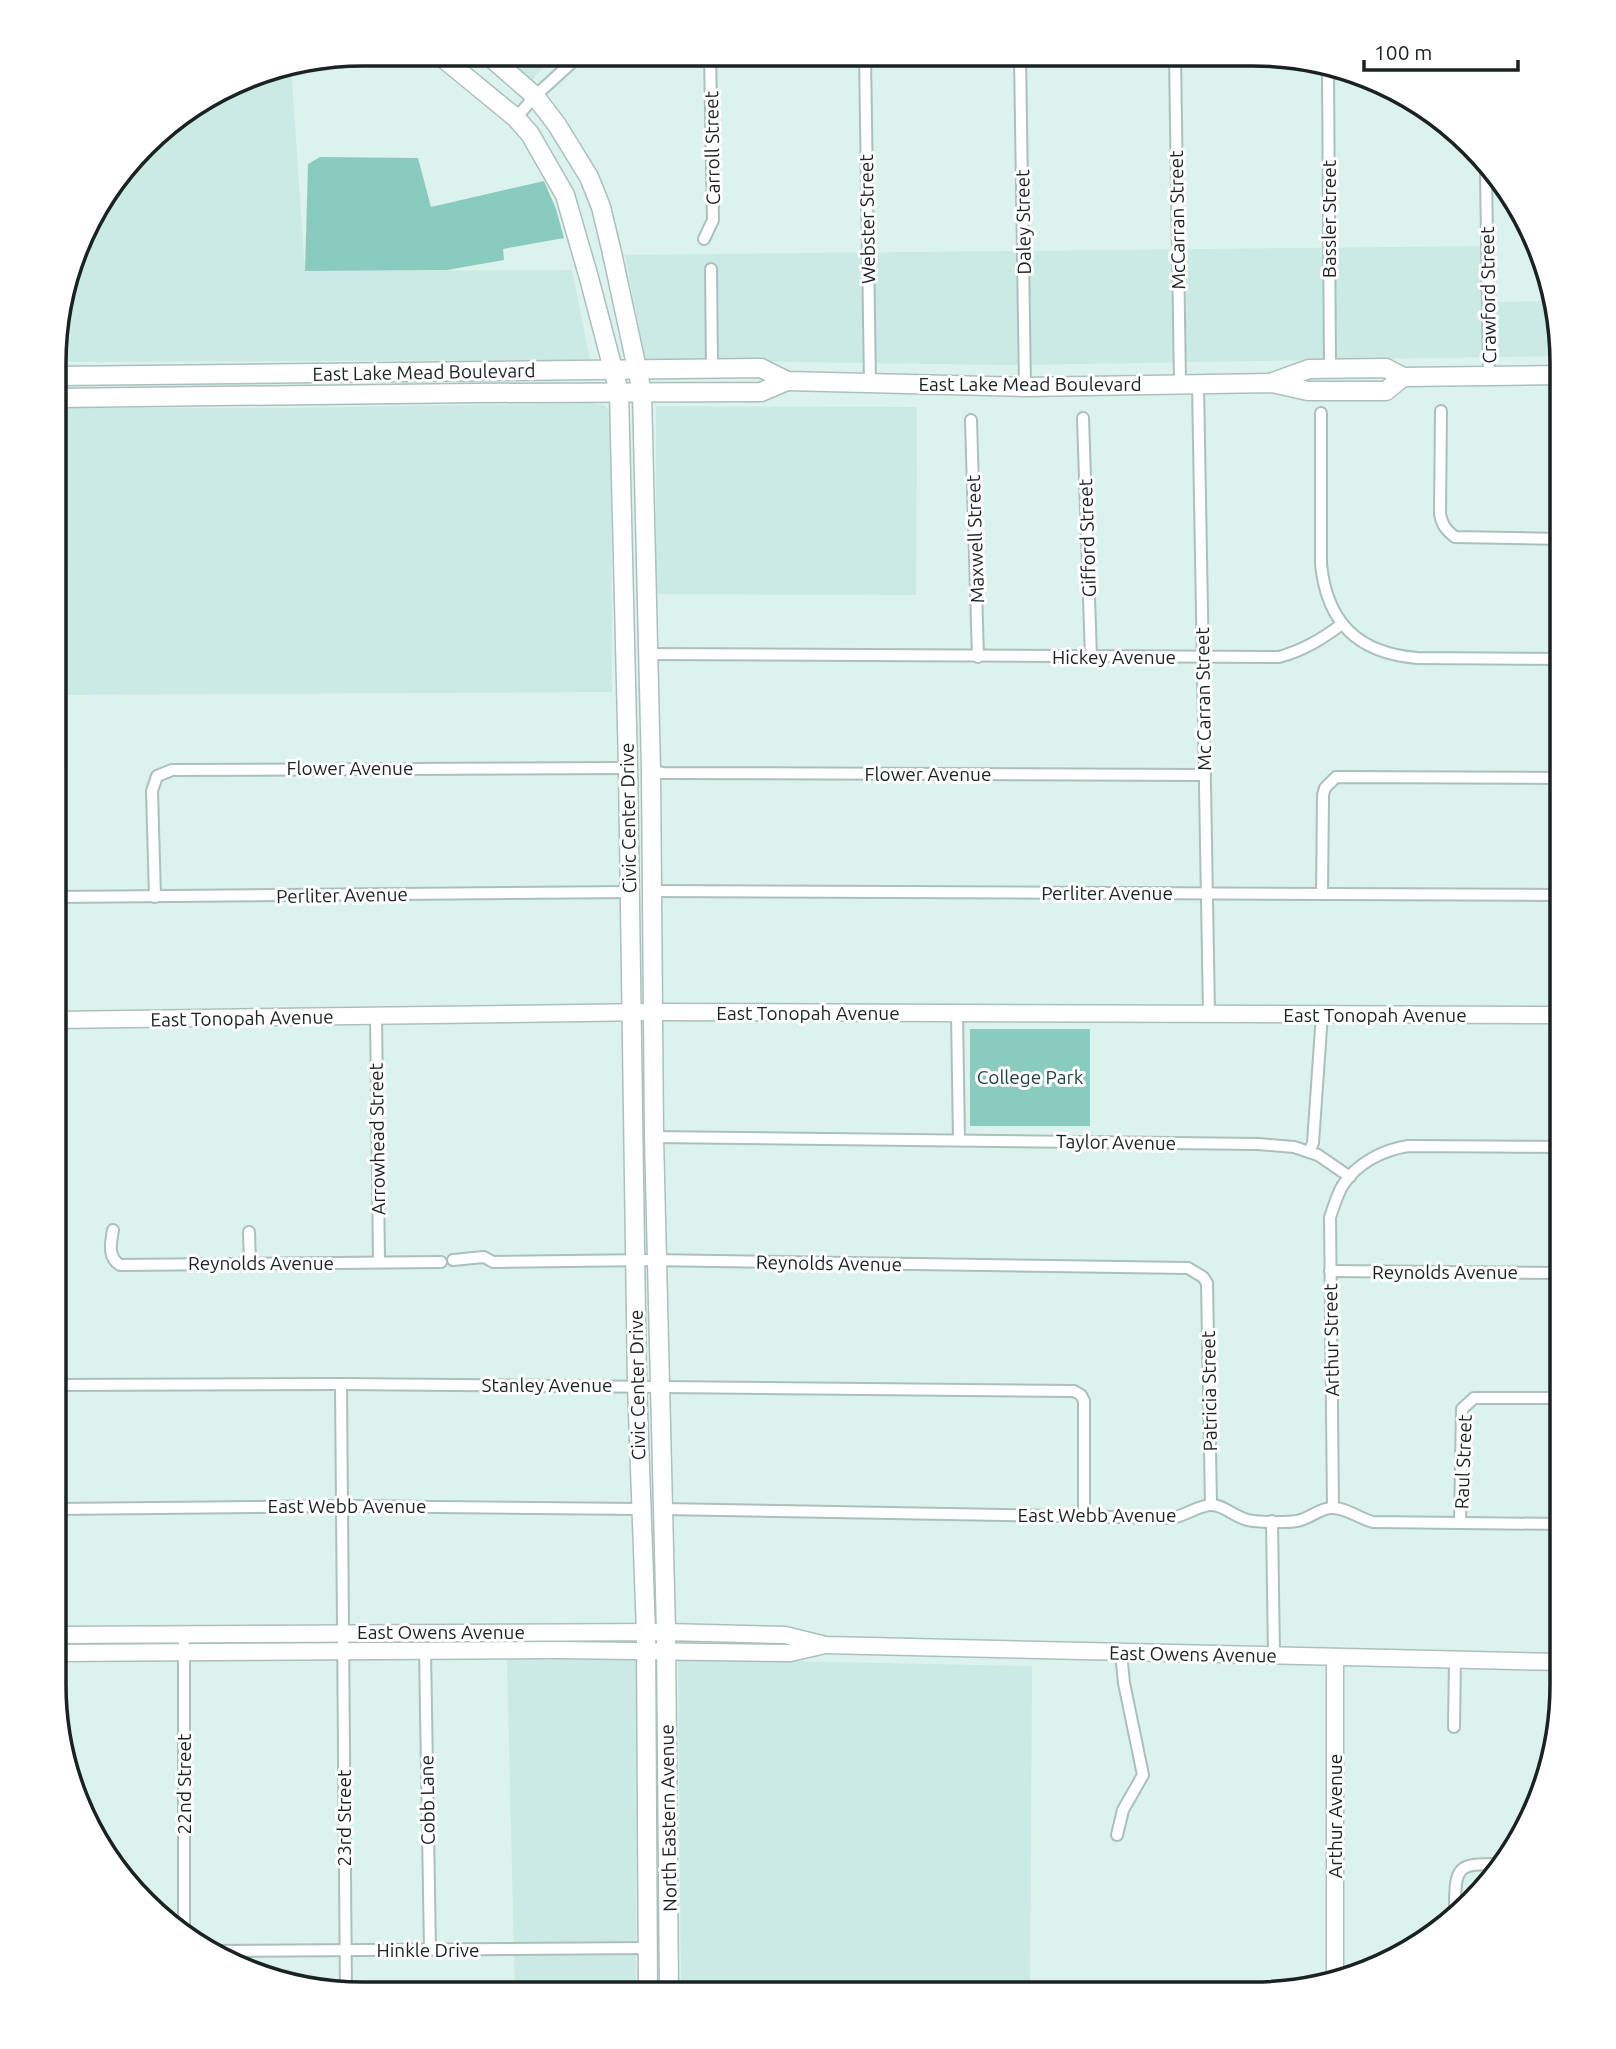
<svg xmlns="http://www.w3.org/2000/svg" width="1616" height="2049" font-family="Ubuntu,sans-serif">
<rect width="100%" height="100%" fill="#dcf2ed"/>
<!-- built -->
<g fill="#caeae3">
<polygon points="503,55 555,55 531,81"/>
<polygon points="291,66 305,271 572,270 590,360 57,362 57,322 95,209 160,131 263,71"/>
<polygon points="1495,246 1498,302 1554,301 1561,356 1009,365 645,360 625,255"/>
<polygon points="594,403 605,406 610,411 611,434 612,692 56,695 57,408 286,408"/>
<polygon points="656,406 917,407 916,595 656,594"/>
<polygon points="637,1659 636,1994 515,1994 507,1660"/>
<polygon points="678,1659 1032,1666 1030,1994 681,1994"/>
</g>
<!-- green -->
<g fill="#8acbc0">
<polygon points="320,157 418,158 431,207 544,181 556,209 564,238 503,249 504,260 447,270 305,271 308,164"/>
<rect x="970" y="1029" width="120" height="97"/>
</g>
<g fill="none" stroke-linecap="round" stroke-linejoin="round">
<defs>
<g id="street">
<polyline points="865,56 870,383"/>
<polyline points="1020,56 1025,387"/>
<polyline points="1175,57 1180,384"/>
<polyline points="1328,70 1330,368"/>
<polyline points="516,118 535,96 580,55"/>
<polyline points="1486,172 1489,376"/>
<polyline points="704,239 713,220 710,55"/>
<polyline points="711,269 712,369"/>
<polyline points="1198,384 1209,1014"/>
<path d="M1441,411L1440,514C1442,525 1446,530 1455,537L1562,539"/>
<path d="M1321,413V564C1327,623 1358,653 1417,658L1562,659"/>
<polyline points="1083,418 1091,657"/>
<polyline points="971,420 978,657"/>
<path d="M648,654L1279,657C1304,650 1322,639 1342,624"/>
<polyline points="651,771 663,773 1205,775"/>
<polyline points="652,891 1561,895"/>
<polyline points="1322,894 1323,795 1325,788 1336,777 1562,778"/>
<polyline points="56,897 629,892"/>
<polyline points="155,897 152,791 157,776 172,770 628,768"/>
<polyline points="957,1013 959,1140"/>
<polyline points="376,1016 379,1262"/>
<polyline points="654,1137 1258,1144 1294,1147 1318,1155 1350,1177"/>
<polyline points="1309,1152 1313,1143 1322,1014"/>
<path d="M113,1230C111,1242 107,1257 120,1265L441,1262"/>
<polyline points="249,1232 250,1263"/>
<polyline points="453,1260 484,1257 493,1262 650,1260 1188,1268 1203,1277 1207,1283 1211,1505"/>
<polyline points="1330,1271 1561,1273"/>
<polyline points="341,1384 346,1994"/>
<polyline points="55,1385 341,1384 1074,1391 1081,1395 1084,1401 1084,1516"/>
<path d="M1333,1507L1330,1217C1334,1207 1337,1194 1343,1185C1357,1163 1383,1150 1408,1146L1561,1147"/>
<polyline points="55,1509 342,1506 640,1509"/>
<path d="M662,1509L1171,1518C1186,1516 1198,1505 1212,1505C1225,1505 1237,1520 1253,1521C1266,1522 1283,1523 1297,1521C1310,1519 1319,1508 1332,1508C1345,1507 1360,1519 1373,1522L1561,1524"/>
<polyline points="1272,1521 1274,1656"/>
<polyline points="1460,1523 1462,1409 1474,1398 1561,1398"/>
<polyline points="184,1634 184,1935"/>
<polyline points="425,1650 430,1950"/>
<polyline points="1454,1727 1455,1659"/>
<polyline points="1117,1835 1123,1810 1143,1775 1124,1683 1121,1653"/>
<path d="M1455,1908C1455,1863 1459,1864 1502,1864"/>
<polyline points="208,1951 648,1948"/>
</g>
<g id="secondary">
<polyline points="56,1020 653,1012 1561,1015"/>
<polyline points="54,1635 666,1632 785,1635 826,1645 1561,1662"/>
<polyline points="54,1653 558,1650 790,1653 821,1646"/>
<polyline points="1335,1975 1335,1657"/>
</g>
<g id="primary">
<polyline points="438,54 516,118 530,134 565,195 589,278 619,392 628,768 637,1385 646,1632 648,1994"/>
<polyline points="488,55 535,96 557,125 589,177 601,207 612,253 642,392 651,771 654,1137 666,1632 669,1994"/>
<polyline points="57,376 761,368 787,381 1025,387 1272,383 1308,391 1386,391 1403,377"/>
<polyline points="1273,382 1309,369 1386,368 1403,377 1562,375"/>
<polyline points="57,398 474,393 761,392 787,381"/>
</g>
</defs>
<!-- street casing -->
<use href="#street" stroke="#abc0bc" stroke-width="14"/>
<!-- secondary casing -->
<use href="#secondary" stroke="#abc0bc" stroke-width="19"/>
<!-- primary casing -->
<use href="#primary" stroke="#abc0bc" stroke-width="21"/>
<!-- street -->
<use href="#street" stroke="#fff" stroke-width="10"/>
<!-- secondary -->
<use href="#secondary" stroke="#fff" stroke-width="16"/>
<!-- primary -->
<use href="#primary" stroke="#fff" stroke-width="18"/>
</g>
<g text-anchor="middle" dominant-baseline="central" stroke-width="6" stroke-linejoin="round" paint-order="stroke">
<!-- street labels -->
<g font-size="19" fill="#1b2322" stroke="#fff">
<text transform="translate(712 148) rotate(-91)">Carroll Street</text>
<text transform="translate(867 219) rotate(-91)">Webster Street</text>
<text transform="translate(1329 219) rotate(-90)">Bassler Street</text>
<text transform="translate(1177 220) rotate(-91)">McCarran Street</text>
<text transform="translate(1023 222) rotate(-91)">Daley Street</text>
<text transform="translate(1488 295) rotate(-91)">Crawford Street</text>
<text transform="translate(424 372) rotate(-1)">East Lake Mead Boulevard</text>
<text x="1030" y="384">East Lake Mead Boulevard</text>
<text transform="translate(1087 538) rotate(-92)">Gifford Street</text>
<text transform="translate(975 539) rotate(-92)">Maxwell Street</text>
<text x="1114" y="657">Hickey Avenue</text>
<text transform="translate(1203 699) rotate(-91)">Mc Carran Street</text>
<text x="350" y="768">Flower Avenue</text>
<text x="928" y="774">Flower Avenue</text>
<text transform="translate(628 818) rotate(-91)">Civic Center Drive</text>
<text x="1107" y="893">Perliter Avenue</text>
<text transform="translate(342 895) rotate(-1)">Perliter Avenue</text>
<text x="808" y="1013">East Tonopah Avenue</text>
<text x="1375" y="1015">East Tonopah Avenue</text>
<text transform="translate(242 1018) rotate(-1)">East Tonopah Avenue</text>
<text transform="translate(377 1139) rotate(-91)">Arrowhead Street</text>
<text transform="translate(1116 1142) rotate(1)">Taylor Avenue</text>
<text x="261" y="1263">Reynolds Avenue</text>
<text transform="translate(829 1263) rotate(1)">Reynolds Avenue</text>
<text x="1445" y="1272">Reynolds Avenue</text>
<text transform="translate(1331 1340) rotate(-91)">Arthur Street</text>
<text x="547" y="1385">Stanley Avenue</text>
<text transform="translate(637 1385) rotate(-91)">Civic Center Drive</text>
<text transform="translate(1209 1391) rotate(-91)">Patricia Street</text>
<text transform="translate(1463 1462) rotate(-88)">Raul Street</text>
<text x="347" y="1506">East Webb Avenue</text>
<text x="1097" y="1515">East Webb Avenue</text>
<text x="441" y="1632">East Owens Avenue</text>
<text transform="translate(1193 1654) rotate(1)">East Owens Avenue</text>
<text transform="translate(184 1784) rotate(-90)">22nd Street</text>
<text transform="translate(427 1800) rotate(-91)">Cobb Lane</text>
<text transform="translate(1335 1816) rotate(-90)">Arthur Avenue</text>
<text transform="translate(344 1818) rotate(-90)">23rd Street</text>
<text transform="translate(668 1818) rotate(-91)">North Eastern Avenue</text>
<text x="428" y="1950">Hinkle Drive</text>
</g>
<!-- park labels -->
<g font-size="19" fill="#1a4640" stroke="#fff">
<text x="1030" y="1077">College Park</text>
</g>
</g>
<!-- crop -->
<path d="M0 0H1616V2049H0ZM363 66H1253A297 297 0 0 1 1550 363V1685A297 297 0 0 1 1253 1982H363A297 297 0 0 1 66 1685V363A297 297 0 0 1 363 66Z" fill="#fff" fill-rule="evenodd"/>
<path fill="none" stroke="#1b2322" stroke-width="3.5" d="M363 66H1253A297 297 0 0 1 1550 363V1685A297 297 0 0 1 1253 1982H363A297 297 0 0 1 66 1685V363A297 297 0 0 1 363 66Z"/>
<!-- scale -->
<path d="M1364 60v10h154v-10" fill="none" stroke="#1b2322" stroke-width="3.5"/>
<text x="1374" y="60" font-size="21" fill="#1b2322" stroke="#ffffff" stroke-width="5" paint-order="stroke">100 m</text>
</svg>
